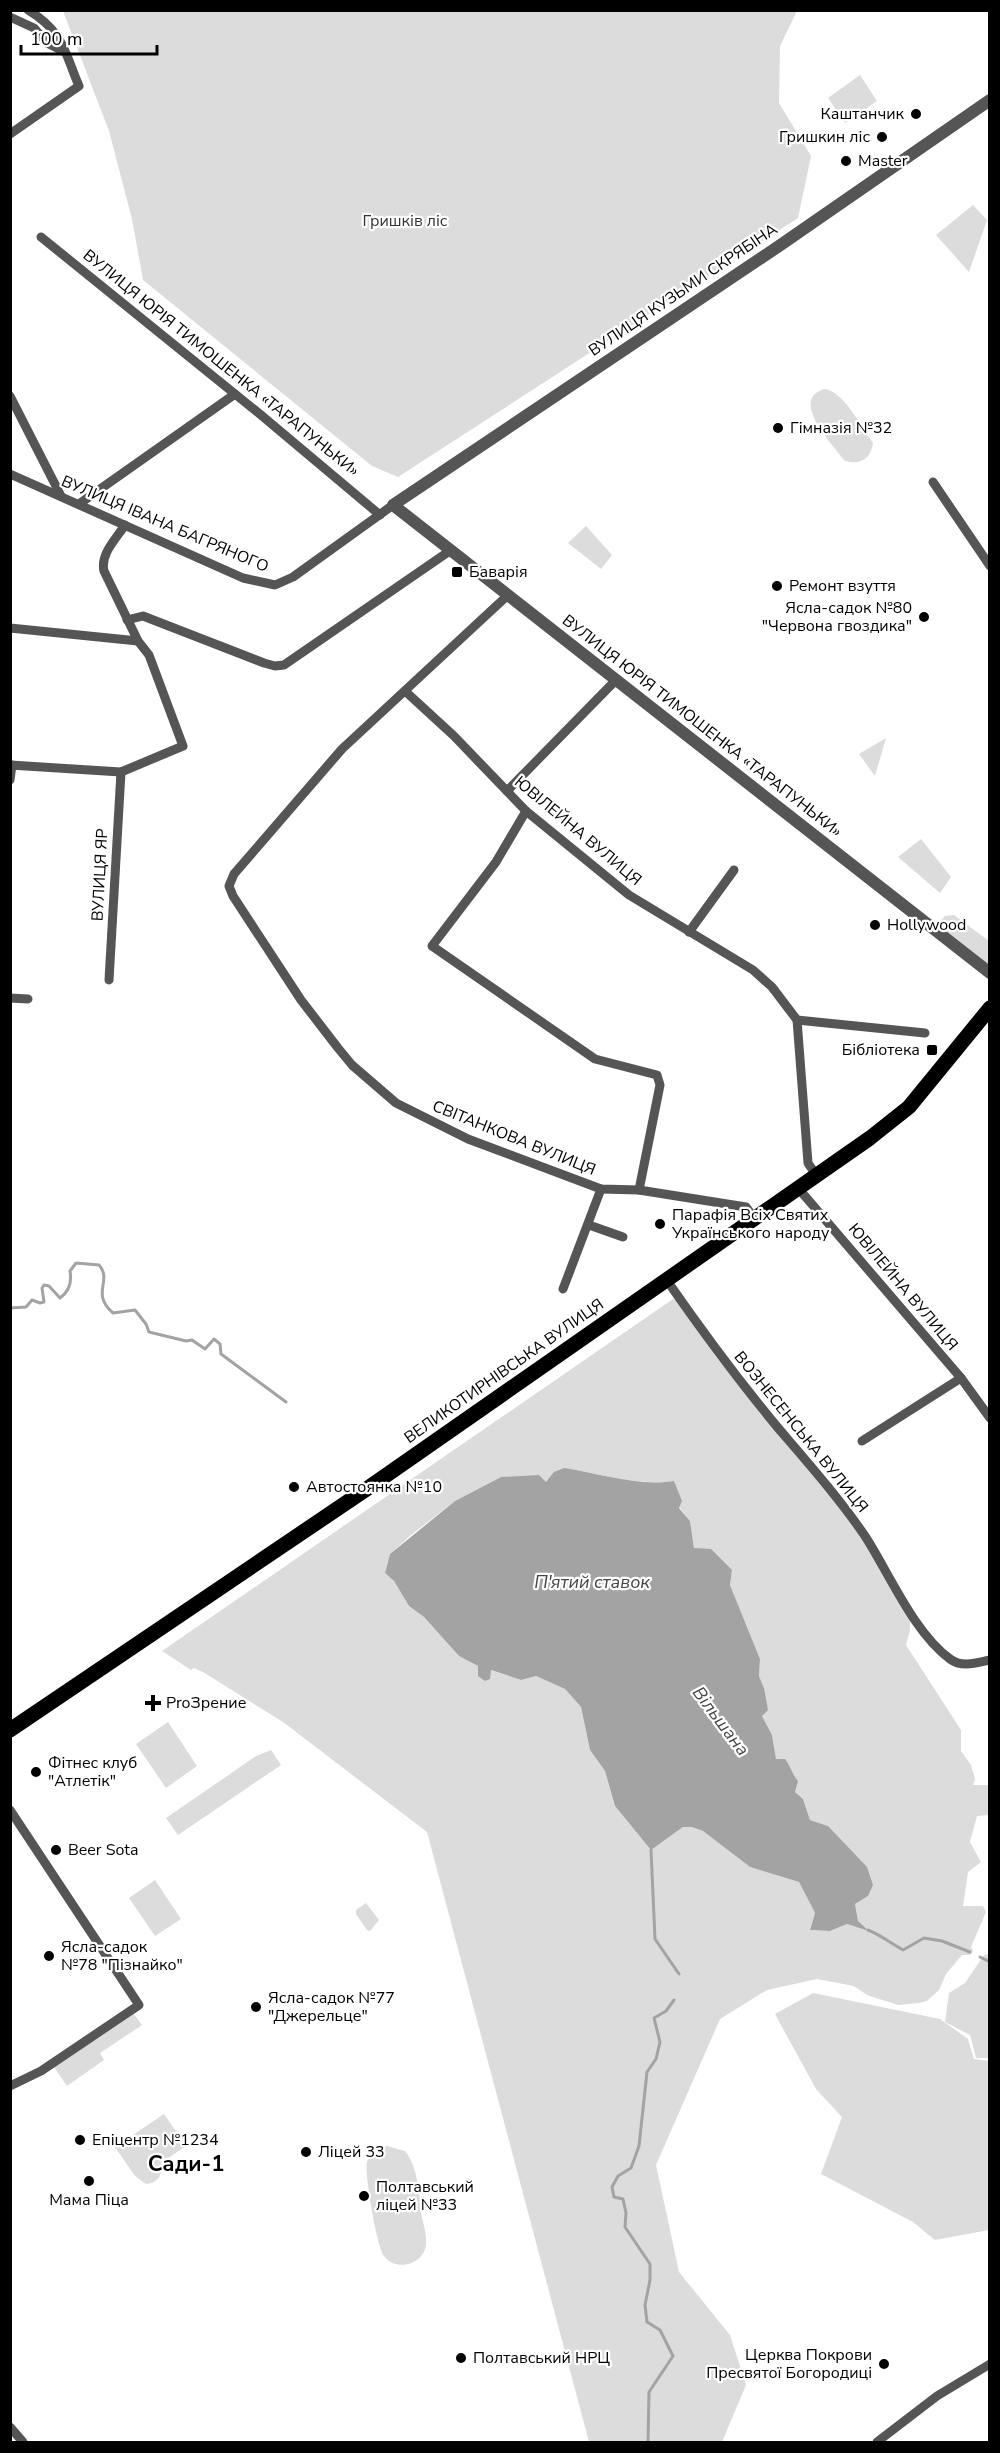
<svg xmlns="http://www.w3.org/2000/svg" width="1000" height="2453" font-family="'Nunito Sans',sans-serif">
<rect width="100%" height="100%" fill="#fff"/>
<!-- green -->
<g fill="#dcdcdc" fill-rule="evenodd">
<polygon points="63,11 797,11 780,46 779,103 811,156 798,218 398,477 372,466 143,280 132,219 109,131"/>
<polygon points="860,75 877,101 845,123 828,98"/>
<polygon points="973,205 987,220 969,272 936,235"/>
<path d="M824,389C843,390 862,428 873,443C871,459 860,465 845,461C833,445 789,400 824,389Z"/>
<polygon points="586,526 612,555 601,569 568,543"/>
<polygon points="886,738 875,776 859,754"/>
<polygon points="921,839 951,877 940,893 898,857"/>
<polygon points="954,915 989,941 989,965 938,924 945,916"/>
<path d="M673,1299L676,1300L716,1357L805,1462L875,1556L910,1612V1630L906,1645L961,1730V1751L971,1765L975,1779L973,1785H989V1815L977,1816L970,1842L981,1862L968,1872L963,1906H983L986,1912L971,1947L973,1951L970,1955H962L946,1974L939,1990L927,2001L919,2003L898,2005L867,1995L854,1986L817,1979L767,1990L720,2019L656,2165L679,2272L730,2335L746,2385L722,2442H589L427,1832L283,1722L203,1672L194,1668L191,1670L162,1651ZM576,1470L625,1480L661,1483L690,1521L694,1548L732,1570L730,1585L760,1659L759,1676L764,1688L762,1716L772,1735L776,1760L795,1792L803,1799L810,1820L828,1826L868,1896L855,1904L858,1921L868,1930L847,1924L830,1931L810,1930L815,1913L799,1882L750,1867L703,1831L692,1827H683L651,1850L615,1806L605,1771L590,1750L581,1707L565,1689L536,1676L521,1680L478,1666L459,1656L424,1617L409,1606L394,1581L385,1573L390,1554L411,1535L455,1501L501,1477H518L546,1482Z"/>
<polygon points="168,1722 197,1766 166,1788 136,1744"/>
<polygon points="271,1750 281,1765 178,1835 166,1818 256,1756"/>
<polygon points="155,1880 181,1919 155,1936 129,1898"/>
<polygon points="366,1903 379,1920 370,1931 367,1930 356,1914 356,1910"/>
<polygon points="989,1954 989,2058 976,2058 970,2035 945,2022 949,1993 965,1983 984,1955"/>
<polygon points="813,1993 940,2019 968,2039 974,2059 989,2061 989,2230 935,2240 913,2222 821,2174 842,2117 816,2089 775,2014"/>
<polygon points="134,2014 142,2025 100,2053 104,2060 67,2086 54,2067"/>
<path d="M164,2114L186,2146L161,2163C163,2175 158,2183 146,2184L135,2176L115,2147Z"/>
<path d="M387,2146L405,2151C419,2168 419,2197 422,2218C424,2226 427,2236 426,2245C423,2265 396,2272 384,2256C377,2247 364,2172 367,2162C370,2152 378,2148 387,2146Z"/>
</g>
<!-- water -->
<path fill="#a3a3a3" d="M564,1468C598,1473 640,1487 674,1481L682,1501L679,1508L690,1521L694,1548L711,1549L732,1570L730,1585L760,1659L759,1676L764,1688L768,1710L762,1716L772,1735L776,1759H785C791,1767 792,1774 798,1781L795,1792L803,1799L810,1820L828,1826L867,1867L873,1885L868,1896L855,1904L858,1921L869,1931L847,1924L830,1931L810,1930L815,1913L799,1882L750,1867L703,1831L692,1827H683L651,1850L615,1806L605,1771L590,1750L581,1707L565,1689L536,1676L521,1680L491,1670L490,1679L485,1681L478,1676V1666L459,1656L424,1617L409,1606L394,1581L385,1573L390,1554L455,1501L501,1477L539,1475L546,1482L554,1472Z"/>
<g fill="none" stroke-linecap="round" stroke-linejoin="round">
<!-- stream -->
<g stroke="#a3a3a3" stroke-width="3">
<path d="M10,1308L26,1307L32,1300L40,1303L44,1302L42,1288L44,1285L49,1286L60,1298C70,1291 72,1282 70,1271L76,1263L99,1265C113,1281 90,1293 113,1313L135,1310L146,1324L149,1332L186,1341L192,1340L205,1349L214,1339L220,1344L221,1354L286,1402"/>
<polyline points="651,1850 655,1939 679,1974"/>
<path d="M868,1930C881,1935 890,1943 903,1950L924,1938L942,1941L970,1952"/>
<polyline points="980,1957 990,1962"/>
<polyline points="648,2442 649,2392 673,2356 660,2330 647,2322 645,2305 650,2280 650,2264 625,2227 626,2213 623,2199 614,2197 612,2187 618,2176 631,2168 639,2146 647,2072 656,2059 660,2042 654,2018 666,2011 674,2000"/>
</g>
<!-- minor -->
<g stroke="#555" stroke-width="9">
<polyline points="10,17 34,28 47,43 65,52"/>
<path d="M10,134L79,86C64,51 64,32 28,10"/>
<polyline points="41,237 261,415 380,515"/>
<polyline points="10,396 61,496"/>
<polyline points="10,474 243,578 275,585 293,577 393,505"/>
<polyline points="933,482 990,566"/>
<polyline points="79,504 235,394"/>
<polyline points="508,595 342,749 234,874 229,886 233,896 301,1000 338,1048 352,1065 396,1103 468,1139 601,1189 639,1190 746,1207 754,1218"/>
<polyline points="127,620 143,616 264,663 275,666 284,665 451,550"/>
<polyline points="10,628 138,641"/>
<polyline points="405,691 454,736 526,811 629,895 753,970 772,987 797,1020 808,1163 816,1175"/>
<path d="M10,765L121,772L183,746L149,655L138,641L104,571C100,554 116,539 125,525"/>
<polyline points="10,780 12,765"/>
<polyline points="507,791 616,680"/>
<polyline points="526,811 496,862 432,946 595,1059 657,1075 660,1085 639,1190"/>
<polyline points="689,932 734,870"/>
<polyline points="109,980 121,772"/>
<polyline points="10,998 28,999"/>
<polyline points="797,1020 925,1033"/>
<polyline points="798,1188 961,1378 990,1418"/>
<polyline points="589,1225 623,1237"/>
<path d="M666,1279C702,1331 739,1381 779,1429C809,1464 839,1498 865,1536C889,1573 914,1633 950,1659C962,1668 976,1663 990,1660"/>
<polyline points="563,1289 601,1189"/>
<polyline points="862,1441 961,1378"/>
<polyline points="10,1810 139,2005 41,2071 10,2086"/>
<polyline points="10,2427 23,2442"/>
<polyline points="877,2442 937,2396 990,2364"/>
</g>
<!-- tertiary -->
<polyline stroke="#555" stroke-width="12" points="990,100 779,246 393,505 990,973"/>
<!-- primary -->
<polyline stroke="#000" stroke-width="15" points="10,1730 368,1488 870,1138 909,1107 990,1008"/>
</g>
<!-- markers -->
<g fill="#000" stroke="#fff" stroke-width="2">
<circle cx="916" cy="114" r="6"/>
<circle cx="882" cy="137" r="6"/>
<circle cx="846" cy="161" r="6"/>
<circle cx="778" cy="428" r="6"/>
<rect x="451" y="566" width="12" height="12" rx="3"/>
<circle cx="777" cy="586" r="6"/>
<circle cx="924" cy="617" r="6"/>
<circle cx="875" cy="925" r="6"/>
<rect x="926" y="1044" width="12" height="12" rx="3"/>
<circle cx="660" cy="1224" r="6"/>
<circle cx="294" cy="1487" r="6"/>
<path d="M150 1694h6v6h6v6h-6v6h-6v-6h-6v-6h6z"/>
<circle cx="36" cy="1772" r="6"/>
<circle cx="56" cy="1850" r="6"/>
<circle cx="49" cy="1956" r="6"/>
<circle cx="256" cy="2007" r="6"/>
<circle cx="80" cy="2140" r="6"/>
<circle cx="306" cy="2152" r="6"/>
<circle cx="89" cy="2181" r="6"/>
<circle cx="364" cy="2196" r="6"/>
<circle cx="461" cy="2358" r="6"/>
<circle cx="884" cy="2364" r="6"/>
</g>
<g text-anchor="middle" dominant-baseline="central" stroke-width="4.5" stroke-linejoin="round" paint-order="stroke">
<!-- poi labels -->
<g font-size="16" fill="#000" stroke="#fff" text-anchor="start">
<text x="904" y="114" text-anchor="end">Каштанчик</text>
<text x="870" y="137" text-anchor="end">Гришкин ліс</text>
<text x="858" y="161">Master</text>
<text x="790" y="428">Гімназія №32</text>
<text x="469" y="572">Баварія</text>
<text x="789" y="586">Ремонт взуття</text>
<text x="912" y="608" text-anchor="end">Ясла-садок №80<tspan x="912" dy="18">"Червона гвоздика"</tspan></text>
<text x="887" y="925">Hollywood</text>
<text x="920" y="1050" text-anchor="end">Бібліотека</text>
<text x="672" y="1215">Парафія Всіх Святих<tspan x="672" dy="18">Українського народу</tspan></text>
<text x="306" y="1487">Автостоянка №10</text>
<text x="166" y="1703">ProЗрение</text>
<text x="48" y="1763">Фітнес клуб<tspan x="48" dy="18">"Атлетік"</tspan></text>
<text x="68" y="1850">Beer Sota</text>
<text x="61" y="1947">Ясла-садок<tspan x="61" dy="18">№78 "Пізнайко"</tspan></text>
<text x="268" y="1998">Ясла-садок №77<tspan x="268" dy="18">"Джерельце"</tspan></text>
<text x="92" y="2140">Епіцентр №1234</text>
<text x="318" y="2152">Ліцей 33</text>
<text x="376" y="2187">Полтавський<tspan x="376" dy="18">ліцей №33</tspan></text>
<text x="89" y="2200" text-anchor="middle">Мама Піца</text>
<text x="872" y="2355" text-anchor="end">Церква Покрови<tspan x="872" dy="18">Пресвятої Богородиці</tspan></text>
<text x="473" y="2358">Полтавський НРЦ</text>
</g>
<!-- park labels -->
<g font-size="16" fill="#333" stroke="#fff">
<text x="405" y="221">Гришків ліс</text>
</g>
<!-- street labels -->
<g font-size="16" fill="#000" stroke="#fff">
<text transform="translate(683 290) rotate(-34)">ВУЛИЦЯ КУЗЬМИ СКРЯБІНА</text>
<text transform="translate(221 363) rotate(39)">ВУЛИЦЯ ЮРІЯ ТИМОШЕНКА «ТАРАПУНЬКИ»</text>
<text transform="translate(165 524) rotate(23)">ВУЛИЦЯ ІВАНА БАГРЯНОГО</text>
<text transform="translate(702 726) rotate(38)">ВУЛИЦЯ ЮРІЯ ТИМОШЕНКА «ТАРАПУНЬКИ»</text>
<text transform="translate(578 831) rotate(40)">ЮВІЛЕЙНА ВУЛИЦЯ</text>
<text transform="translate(100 875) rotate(-87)">ВУЛИЦЯ ЯР</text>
<text transform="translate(514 1138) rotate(22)">СВІТАНКОВА ВУЛИЦЯ</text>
<text transform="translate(903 1287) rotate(50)">ЮВІЛЕЙНА ВУЛИЦЯ</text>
<text transform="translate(504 1371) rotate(-35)">ВЕЛИКОТИРНІВСЬКА ВУЛИЦЯ</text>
<text transform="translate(801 1432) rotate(51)">ВОЗНЕСЕНСЬКА ВУЛИЦЯ</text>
</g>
<!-- water labels -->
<g font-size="18" font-style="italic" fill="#444" stroke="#fff">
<text x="592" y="1582">П'ятий ставок</text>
<text transform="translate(721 1721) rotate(53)">Вільшана</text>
</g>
<!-- district labels -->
<g font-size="22" font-weight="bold" fill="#000" stroke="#fff">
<text x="186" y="2164">Сади-1</text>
</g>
</g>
<!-- border -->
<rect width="1000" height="2453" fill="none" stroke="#000000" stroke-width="24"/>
<!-- scale -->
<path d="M21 45v9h136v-9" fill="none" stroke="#000000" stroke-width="3"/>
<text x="30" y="45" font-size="18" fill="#000000" stroke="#ffffff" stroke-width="4.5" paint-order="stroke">100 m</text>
</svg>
